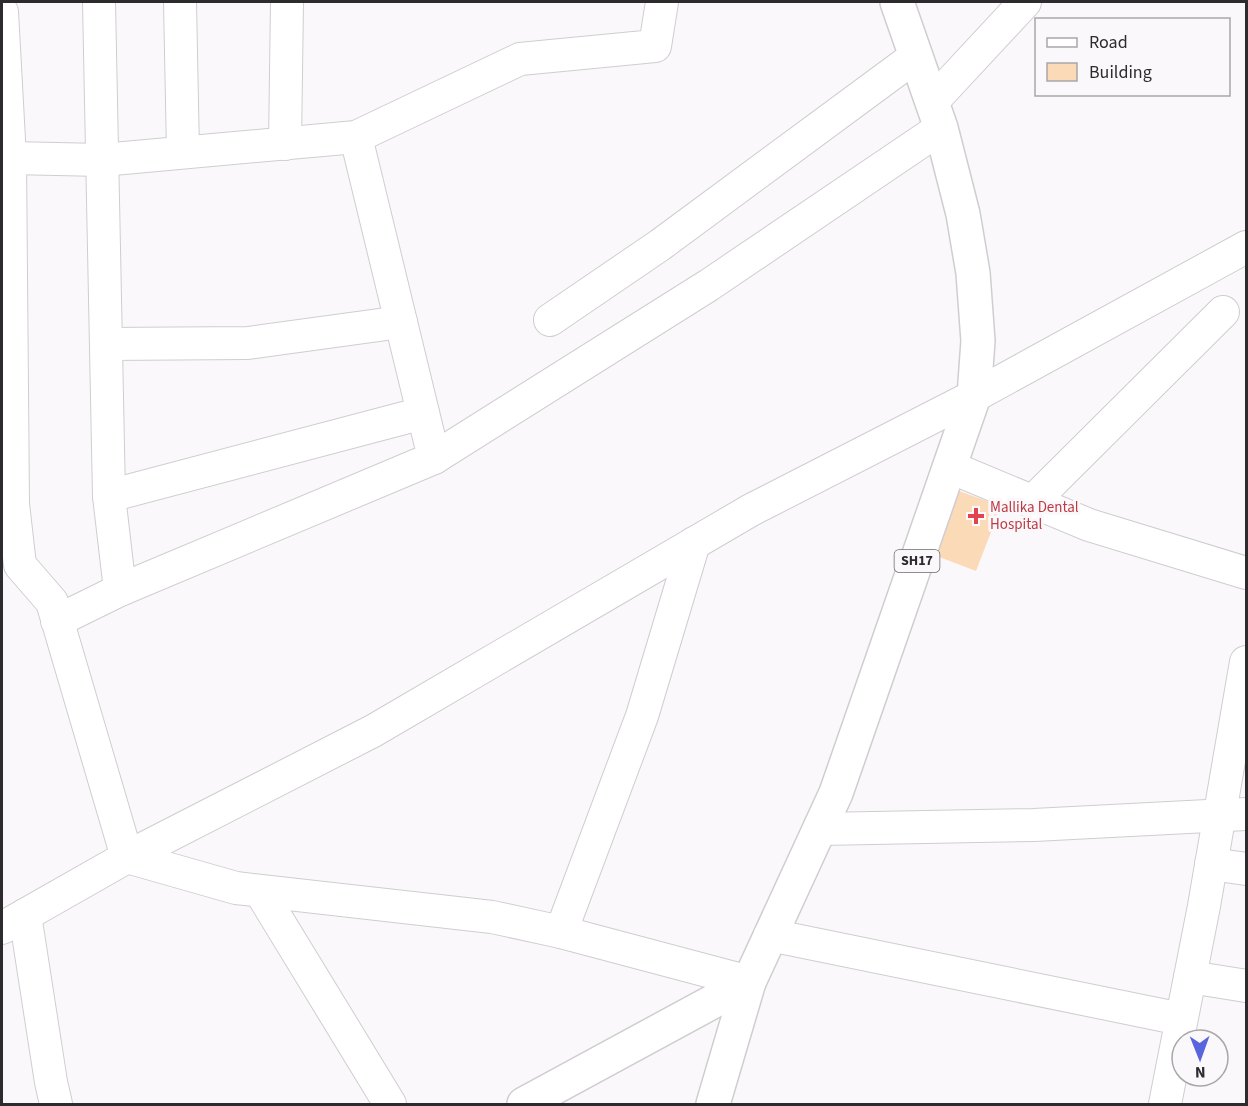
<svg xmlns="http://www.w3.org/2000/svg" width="1248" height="1106" font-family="'Source Sans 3',sans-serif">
<rect width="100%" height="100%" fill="#fbf8fc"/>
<!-- building -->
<polygon fill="#fadab7" points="959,491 1001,506 976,571 934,555"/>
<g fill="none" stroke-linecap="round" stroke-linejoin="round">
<defs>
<g id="minor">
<polyline points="99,2 109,496 120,590"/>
<polyline points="180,2 183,152"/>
<polyline points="2,12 10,158 13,504 20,565 52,602 127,857 236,888 492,917 561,932 749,982"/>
<polyline points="932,102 1025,2"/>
<polyline points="356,137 434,458"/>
<polyline points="285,144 287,2"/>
<polyline points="2,161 10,158 102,160 356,137 520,59 655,46 662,2"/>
<polyline points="550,320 660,245 916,56"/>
<polyline points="106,344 248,343 401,322"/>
<polyline points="950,467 1089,525 1246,573"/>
<polyline points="109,496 423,413"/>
<polyline points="1032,502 1223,312"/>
<polyline points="57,621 120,590 434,458 709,285 941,128"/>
<polyline points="820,829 1034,825 1246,814"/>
<polyline points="1211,864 1246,869"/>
<polyline points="260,891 390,1104"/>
<polyline points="25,915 51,1082 56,1104"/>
<polyline points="2,928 127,857 373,731 751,510 974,396 1246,247"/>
<polyline points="561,932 642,716 694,543"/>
<polyline points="770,935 1181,1019"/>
<polyline points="1190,977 1246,986"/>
<polyline points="1165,1104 1204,906 1246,662"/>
</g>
<g id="major">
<polyline points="524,1104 749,982"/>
<polyline points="713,1104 749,982 836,793 974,396 978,341 973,273 963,214 941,128 897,2"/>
</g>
</defs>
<!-- minor casing -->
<use href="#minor" stroke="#d0cdd1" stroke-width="34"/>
<!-- major casing -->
<use href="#major" stroke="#d0cdd1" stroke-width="36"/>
<!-- minor -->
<use href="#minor" stroke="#fff" stroke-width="32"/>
<!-- major -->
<use href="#major" stroke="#fff" stroke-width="33"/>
</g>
<!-- markers -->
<path fill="#e0444e" stroke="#fbf8fc" stroke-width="2" d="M973 507h6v6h6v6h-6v6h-6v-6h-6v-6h6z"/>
<g text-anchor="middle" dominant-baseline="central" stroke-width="6" stroke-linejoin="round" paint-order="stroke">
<!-- shield labels -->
<rect fill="#fbf8fc" stroke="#6b686b" stroke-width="1.5" x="894.5" y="550" width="45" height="22" rx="4.5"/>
<g font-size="14" font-weight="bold" fill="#2d2b2d">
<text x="917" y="561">SH17</text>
</g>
<!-- health labels -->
<g font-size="15" fill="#be3a42" stroke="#fbf8fc" text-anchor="start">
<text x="990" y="507">Mallika Dental<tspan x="990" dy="17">Hospital</tspan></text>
</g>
</g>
<!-- border -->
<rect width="1248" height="1106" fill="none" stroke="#2d2b2d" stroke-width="6"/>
<!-- legend -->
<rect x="1035" y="18" width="195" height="78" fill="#fbf8fc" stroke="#a9a6a9" stroke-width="1.5"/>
<rect x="1047" y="38" width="30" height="9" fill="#ffffff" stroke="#a9a6a9" stroke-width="1.5"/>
<text x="1089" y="48" font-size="18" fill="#2d2b2d">Road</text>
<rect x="1047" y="63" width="30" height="18" fill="#fadab7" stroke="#a9a6a9" stroke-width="1.5"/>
<text x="1089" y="78" font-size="18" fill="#2d2b2d">Building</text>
<!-- north arrow -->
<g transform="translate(1200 1058) rotate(179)"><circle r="28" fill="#fbf8fc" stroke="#a9a6a9" stroke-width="1.5"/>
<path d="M0-4.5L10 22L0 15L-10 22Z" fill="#5965dc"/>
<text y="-9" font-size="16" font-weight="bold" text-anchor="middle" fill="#2d2b2d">N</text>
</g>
</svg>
